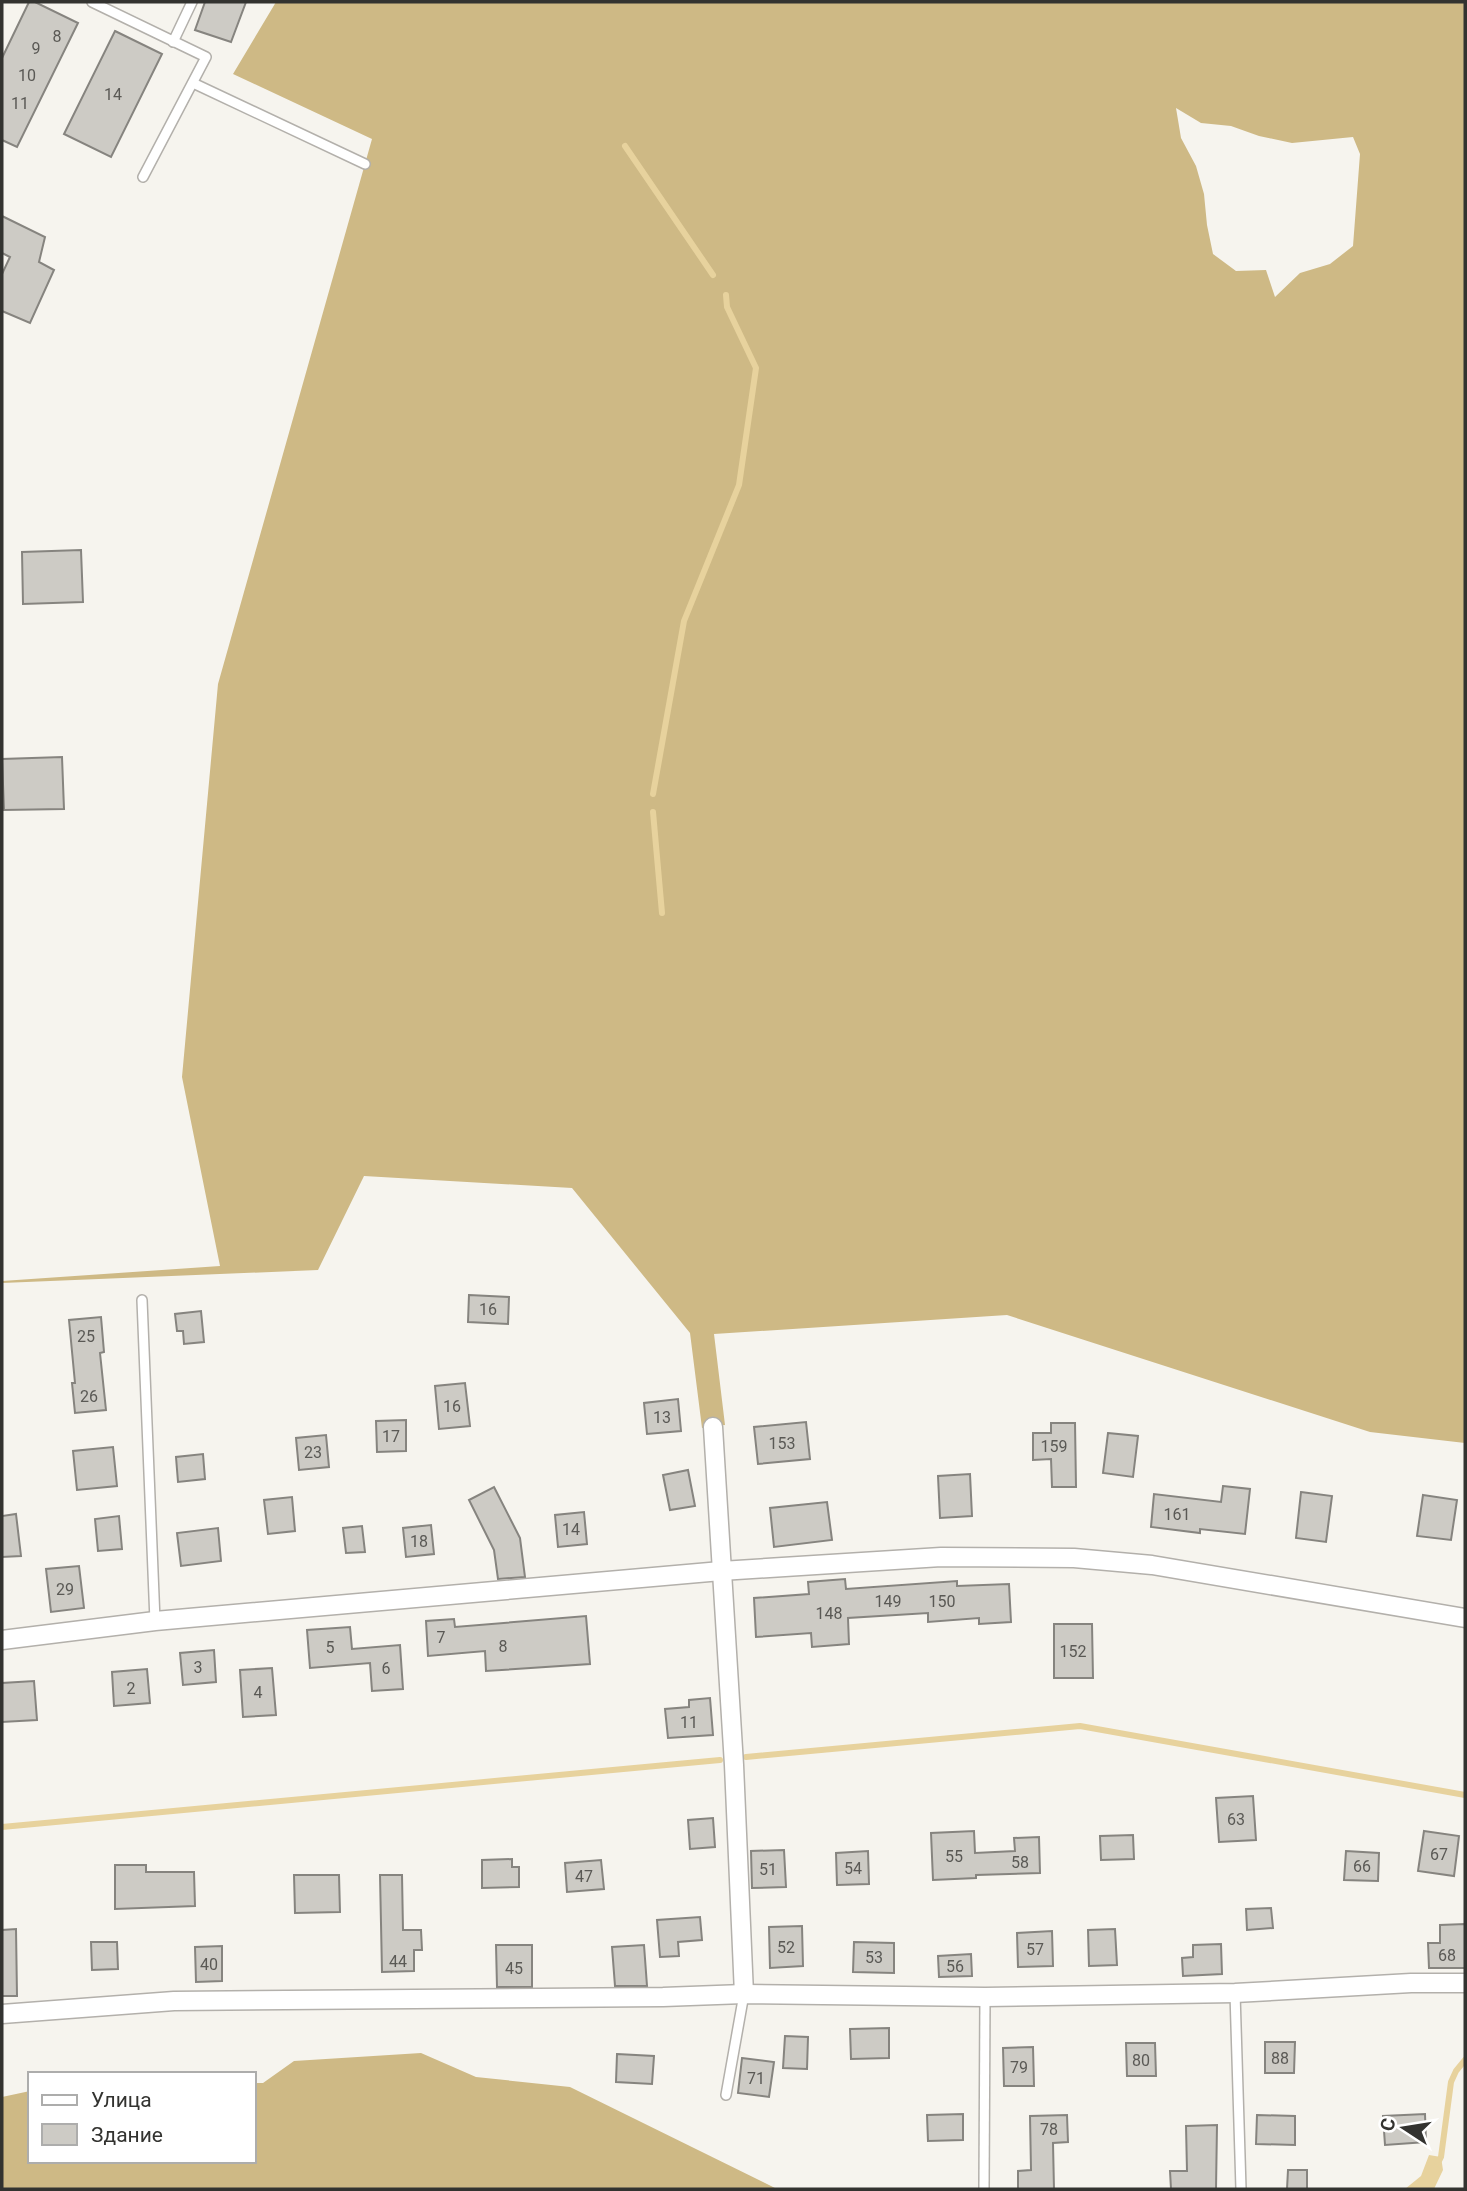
<svg xmlns="http://www.w3.org/2000/svg" width="1467" height="2191" font-family="Roboto,sans-serif">
<rect width="100%" height="100%" fill="#f6f4ee"/>
<!-- forest -->
<g fill="#ceb985" fill-rule="evenodd">
<path d="M276,2H1465V1443L1370,1432L1007,1315L714,1334L725,1425L702,1428L690,1333L572,1188L364,1176L318,1270L2,1283V1281L220,1266L182,1077L218,684L372,139L233,74ZM1176,108L1201,123L1231,126L1259,136L1292,143L1353,137L1360,154L1353,246L1330,264L1300,273L1275,297L1266,270L1236,271L1213,254L1207,225L1204,194L1196,166L1181,138Z"/>
<polygon points="421,2053 476,2077 570,2087 777,2189 2,2189 2,2097 30,2091 30,2161 254,2161 254,2083 263,2083 294,2061"/>
</g>
<!-- water -->
<polygon fill="#e7d29d" points="1429,2155 1441,2157 1443,2170 1434,2189 1405,2189 1421,2176"/>
<g fill="none" stroke-linecap="round" stroke-linejoin="round">
<!-- stream -->
<g stroke="#e7d29d" stroke-width="6">
<polyline points="625,146 713,275"/>
<polyline points="653,794 684,621 739,485 756,368 727,307 726,295"/>
<polyline points="653,812 662,913"/>
<polyline points="746,1757 1080,1726 1465,1795"/>
<polyline points="2,1827 720,1760"/>
<polyline points="1438,2163 1441,2157 1451,2082 1456,2071 1465,2060"/>
</g>
</g>
<!-- building -->
<g fill="#cdcbc5" stroke="#86847f" stroke-width="2">
<polygon points="29,2 35,2 78,23 17,147 2,140 2,58"/>
<polygon points="205,2 246,2 231,42 195,30"/>
<polygon points="115,31 162,54 111,157 64,134"/>
<polygon points="2,216 45,237 39,262 54,270 30,323 2,311 2,274 10,257 2,253"/>
<polygon points="81,550 83,602 23,604 22,552"/>
<polygon points="62,757 64,809 4,810 2,759"/>
<polygon points="469,1295 509,1297 508,1324 468,1322"/>
<polygon points="201,1311 204,1342 184,1344 183,1331 177,1331 175,1314"/>
<polygon points="101,1317 104,1352 100,1353 106,1410 75,1413 72,1383 75,1383 69,1320"/>
<polygon points="465,1383 470,1426 439,1429 435,1386"/>
<polygon points="678,1399 681,1431 647,1434 644,1403"/>
<polygon points="406,1420 406,1451 377,1452 376,1421"/>
<polygon points="806,1422 810,1459 758,1464 754,1427"/>
<polygon points="1051,1423 1075,1423 1076,1487 1052,1487 1051,1459 1033,1460 1033,1433 1051,1433"/>
<polygon points="1108,1433 1138,1436 1133,1477 1103,1473"/>
<polygon points="326,1435 329,1467 299,1470 296,1438"/>
<polygon points="113,1447 117,1486 77,1490 73,1451"/>
<polygon points="203,1454 205,1479 178,1482 176,1457"/>
<polygon points="688,1470 695,1506 670,1510 663,1475"/>
<polygon points="970,1474 972,1516 940,1518 938,1476"/>
<polygon points="1223,1486 1250,1489 1245,1534 1200,1529 1200,1533 1151,1527 1154,1494 1221,1502"/>
<polygon points="494,1487 520,1538 525,1577 498,1579 494,1550 469,1500"/>
<polygon points="1301,1492 1332,1496 1326,1542 1296,1538"/>
<polygon points="1423,1495 1457,1500 1451,1540 1417,1536"/>
<polygon points="292,1497 295,1531 268,1534 264,1500"/>
<polygon points="827,1502 832,1540 774,1547 770,1508"/>
<polygon points="584,1512 587,1544 558,1547 555,1515"/>
<polygon points="16,1514 21,1556 2,1557 2,1516"/>
<polygon points="119,1516 122,1549 98,1551 95,1519"/>
<polygon points="431,1525 434,1554 406,1557 403,1528"/>
<polygon points="362,1526 365,1552 346,1553 343,1528"/>
<polygon points="218,1528 221,1561 181,1566 177,1533"/>
<polygon points="79,1566 84,1608 51,1612 46,1569"/>
<polygon points="845,1579 846,1589 957,1581 957,1586 1009,1584 1011,1622 979,1624 979,1618 928,1622 928,1613 848,1618 849,1644 812,1647 811,1633 756,1637 754,1598 809,1594 808,1582"/>
<polygon points="586,1616 590,1664 486,1671 485,1651 428,1656 426,1621 454,1619 455,1627"/>
<polygon points="1054,1624 1092,1624 1093,1678 1054,1678"/>
<polygon points="350,1627 352,1649 400,1645 403,1689 372,1691 370,1663 310,1668 307,1630"/>
<polygon points="214,1650 216,1682 183,1685 180,1653"/>
<polygon points="272,1668 276,1715 243,1717 240,1670"/>
<polygon points="147,1669 150,1703 114,1706 112,1672"/>
<polygon points="34,1681 37,1720 2,1722 2,1683"/>
<polygon points="710,1698 713,1735 668,1738 665,1709 689,1707 689,1700"/>
<polygon points="1253,1796 1256,1840 1219,1842 1216,1798"/>
<polygon points="713,1818 715,1847 690,1849 688,1820"/>
<polygon points="974,1831 975,1853 1015,1851 1014,1838 1039,1837 1040,1873 976,1875 976,1878 933,1880 931,1833"/>
<polygon points="1424,1831 1459,1836 1454,1876 1418,1871"/>
<polygon points="1133,1835 1134,1859 1101,1860 1100,1836"/>
<polygon points="784,1850 786,1887 752,1888 751,1851"/>
<polygon points="868,1851 869,1884 837,1885 836,1853"/>
<polygon points="1346,1851 1379,1853 1378,1881 1344,1880"/>
<polygon points="512,1859 512,1867 519,1867 519,1887 482,1888 482,1860"/>
<polygon points="601,1860 604,1889 567,1892 565,1863"/>
<polygon points="115,1865 146,1865 146,1872 194,1872 195,1906 115,1909"/>
<polygon points="294,1875 339,1875 340,1912 295,1913"/>
<polygon points="380,1875 402,1875 403,1930 421,1930 422,1950 414,1950 414,1971 382,1972"/>
<polygon points="1271,1908 1273,1928 1247,1930 1246,1909"/>
<polygon points="700,1917 702,1940 678,1942 679,1956 660,1957 657,1920"/>
<polygon points="1465,1924 1465,1968 1429,1968 1428,1943 1440,1943 1440,1925"/>
<polygon points="802,1926 803,1966 770,1968 769,1927"/>
<polygon points="16,1929 17,1996 2,1996 2,1930"/>
<polygon points="1115,1929 1117,1965 1089,1966 1088,1930"/>
<polygon points="1052,1931 1053,1966 1018,1967 1017,1933"/>
<polygon points="91,1942 117,1942 118,1969 92,1970"/>
<polygon points="854,1942 894,1943 894,1973 853,1972"/>
<polygon points="1221,1944 1222,1974 1183,1976 1182,1958 1193,1957 1193,1945"/>
<polygon points="496,1945 532,1945 532,1987 497,1987"/>
<polygon points="644,1945 647,1986 615,1986 612,1947"/>
<polygon points="222,1946 222,1981 196,1982 195,1947"/>
<polygon points="971,1954 972,1976 939,1977 938,1956"/>
<polygon points="889,2028 889,2058 851,2059 850,2029"/>
<polygon points="785,2036 808,2037 807,2069 783,2068"/>
<polygon points="1265,2042 1295,2042 1294,2073 1265,2073"/>
<polygon points="1126,2043 1155,2043 1156,2076 1127,2076"/>
<polygon points="1033,2047 1034,2086 1004,2086 1003,2048"/>
<polygon points="617,2054 654,2056 652,2084 616,2082"/>
<polygon points="742,2058 774,2062 769,2097 738,2093"/>
<polygon points="963,2114 963,2140 928,2141 927,2115"/>
<polygon points="1425,2114 1426,2142 1385,2145 1383,2116"/>
<polygon points="1067,2115 1068,2142 1053,2143 1054,2189 1018,2189 1018,2171 1031,2170 1030,2116"/>
<polygon points="1257,2115 1295,2116 1295,2145 1256,2144"/>
<polygon points="1217,2125 1216,2189 1171,2189 1170,2171 1187,2171 1186,2126"/>
<polygon points="1288,2170 1307,2170 1307,2189 1287,2189"/>
</g>
<g fill="none" stroke-linecap="round" stroke-linejoin="round">
<defs>
<g id="service">
<polyline points="92,2 206,57 143,177"/>
<polyline points="173,42 192,2"/>
<polyline points="193,83 365,164"/>
<polyline points="142,1300 155,1621"/>
<polyline points="1235,1993 1241,2189"/>
<polyline points="726,2095 744,1994"/>
<polyline points="984,2189 985,1997"/>
</g>
<g id="minor">
<polyline points="713,1427 734,1765 744,1994"/>
<polyline points="2,1640 155,1621 721,1571 941,1557 1074,1558 1152,1565 1465,1618"/>
<polyline points="2,2014 174,2001 663,1997 744,1994 985,1997 1235,1993 1411,1983 1465,1983"/>
</g>
</defs>
<!-- service casing -->
<use href="#service" stroke="#b3b0ab" stroke-width="12"/>
<!-- minor casing -->
<use href="#minor" stroke="#b3b0ab" stroke-width="21"/>
<!-- service -->
<use href="#service" stroke="#fff" stroke-width="9"/>
<!-- minor -->
<use href="#minor" stroke="#fff" stroke-width="18"/>
</g>
<g text-anchor="middle" dominant-baseline="central" stroke-width="7" stroke-linejoin="round" paint-order="stroke">
<!-- number labels -->
<g font-size="16" fill="#5a5955">
<text x="57" y="36">8</text>
<text x="36" y="48">9</text>
<text x="27" y="75">10</text>
<text x="113" y="94">14</text>
<text x="20" y="103">11</text>
<text x="488" y="1309">16</text>
<text x="86" y="1336">25</text>
<text x="89" y="1396">26</text>
<text x="452" y="1406">16</text>
<text x="662" y="1417">13</text>
<text x="391" y="1436">17</text>
<text x="782" y="1443">153</text>
<text x="1054" y="1446">159</text>
<text x="313" y="1452">23</text>
<text x="1177" y="1514">161</text>
<text x="571" y="1529">14</text>
<text x="419" y="1541">18</text>
<text x="65" y="1589">29</text>
<text x="888" y="1601">149</text>
<text x="942" y="1601">150</text>
<text x="829" y="1613">148</text>
<text x="441" y="1637">7</text>
<text x="503" y="1646">8</text>
<text x="330" y="1647">5</text>
<text x="1073" y="1651">152</text>
<text x="198" y="1667">3</text>
<text x="386" y="1668">6</text>
<text x="131" y="1688">2</text>
<text x="258" y="1692">4</text>
<text x="689" y="1722">11</text>
<text x="1236" y="1819">63</text>
<text x="1439" y="1854">67</text>
<text x="954" y="1856">55</text>
<text x="1020" y="1862">58</text>
<text x="1362" y="1866">66</text>
<text x="853" y="1868">54</text>
<text x="768" y="1869">51</text>
<text x="584" y="1876">47</text>
<text x="786" y="1947">52</text>
<text x="1035" y="1949">57</text>
<text x="1447" y="1955">68</text>
<text x="874" y="1957">53</text>
<text x="398" y="1961">44</text>
<text x="209" y="1964">40</text>
<text x="955" y="1966">56</text>
<text x="514" y="1968">45</text>
<text x="1280" y="2058">88</text>
<text x="1141" y="2060">80</text>
<text x="1019" y="2067">79</text>
<text x="756" y="2078">71</text>
<text x="1049" y="2129">78</text>
</g>
</g>
<!-- border -->
<rect width="1467" height="2191" fill="none" stroke="#333330" stroke-width="7"/>
<!-- legend -->
<rect x="28" y="2072" width="228" height="91" fill="#ffffff" stroke="#adadac" stroke-width="2"/>
<rect x="42" y="2095" width="35" height="10" fill="#ffffff" stroke="#adadac" stroke-width="2"/>
<text x="91" y="2107" font-size="21" fill="#333330">Улица</text>
<rect x="42" y="2124" width="35" height="21" fill="#cdcbc5" stroke="#adadac" stroke-width="2"/>
<text x="91" y="2142" font-size="21" fill="#333330">Здание</text>
<!-- north arrow -->
<g transform="translate(1404 2128) rotate(282)" stroke="#ffffff" stroke-width="5" paint-order="stroke">
<path d="M0-5L12 26L0 18L-12 26Z" fill="#333330"/>
<text y="-10" font-size="19" font-weight="bold" text-anchor="middle" fill="#333330">С</text>
</g>
</svg>
